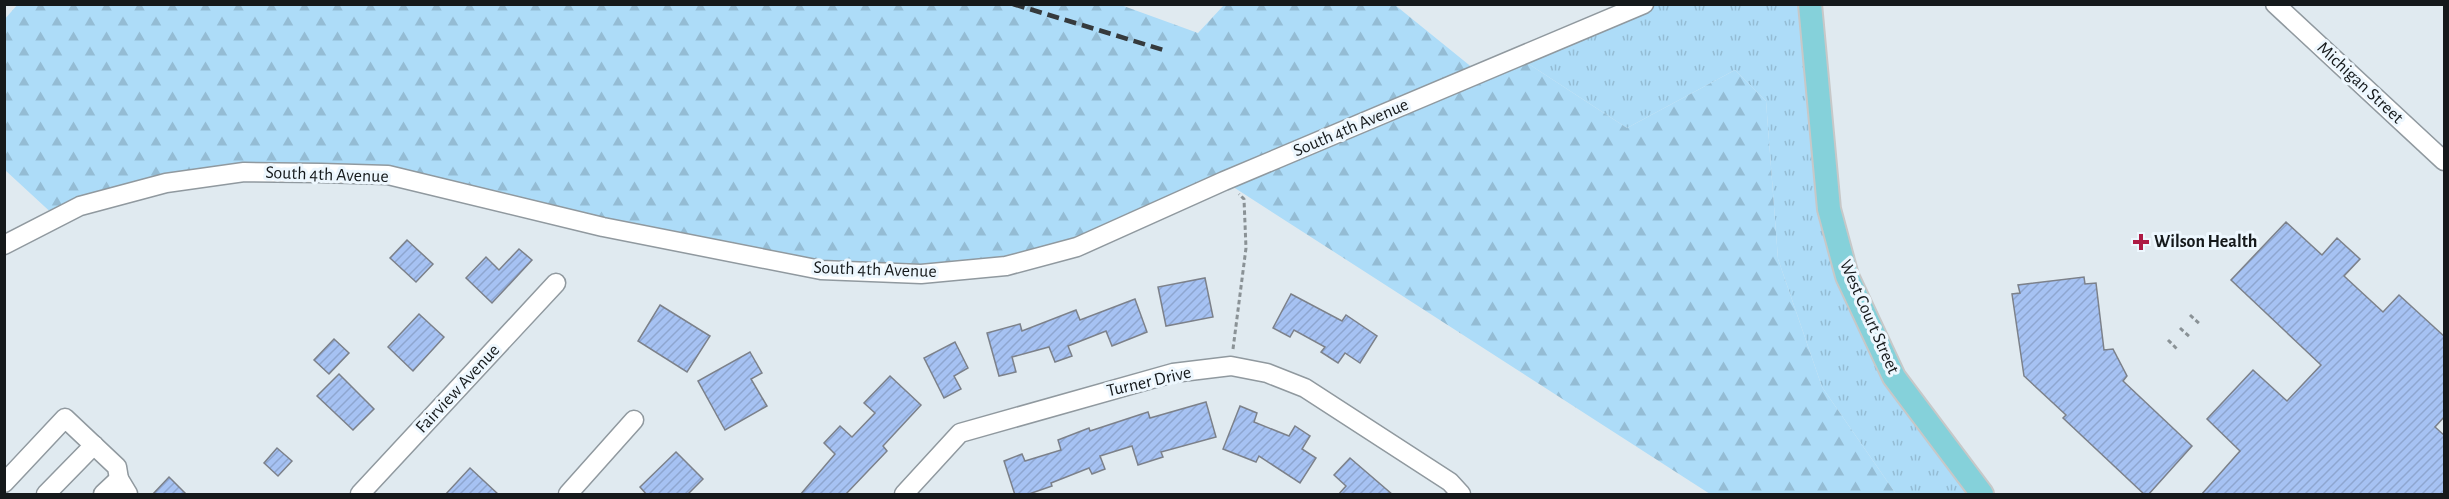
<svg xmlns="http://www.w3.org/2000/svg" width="2449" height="499" font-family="'Alegreya Sans',sans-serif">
<defs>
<pattern id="grass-tufts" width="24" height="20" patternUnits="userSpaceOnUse" patternTransform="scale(1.5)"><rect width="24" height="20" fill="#addcf8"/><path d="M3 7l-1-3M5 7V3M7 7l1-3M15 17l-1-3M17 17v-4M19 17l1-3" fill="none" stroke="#94bcd4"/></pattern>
<pattern id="forest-firs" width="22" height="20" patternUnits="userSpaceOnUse" patternTransform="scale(1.5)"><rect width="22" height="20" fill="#addcf8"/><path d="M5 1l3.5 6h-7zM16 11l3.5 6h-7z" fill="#94bcd4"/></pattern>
<pattern id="building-hatch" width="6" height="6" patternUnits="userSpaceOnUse" patternTransform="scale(1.5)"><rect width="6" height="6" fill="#a6c2f3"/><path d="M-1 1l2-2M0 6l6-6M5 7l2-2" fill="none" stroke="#8ea6d0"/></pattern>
</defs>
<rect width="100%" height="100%" fill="#e0eaf0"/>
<!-- grass -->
<polygon fill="url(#grass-tufts)" points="1644,5 1810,5 1829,209 1894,377 1982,494 1896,494 1822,387 1778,259 1766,101 1735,70 1627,128 1518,57"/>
<!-- forest -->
<polygon fill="url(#forest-firs)" points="18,4 1118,4 1198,33 1224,5 1395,5 1479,73 1518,57 1627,128 1735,70 1766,101 1778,259 1822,387 1896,494 1710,494 1224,181 1006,266 821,270 388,175 243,172 57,218 5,170 4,20"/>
<!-- building -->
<g fill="url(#building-hatch)" stroke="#7c818a" stroke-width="1.5">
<polygon points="2286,222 2322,255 2337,238 2360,259 2344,276 2383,312 2399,295 2445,337 2445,416 2435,427 2445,436 2445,495 2201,495 2240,451 2207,419 2253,370 2287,401 2321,365 2231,280"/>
<polygon points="407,240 433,264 416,282 390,258"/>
<polygon points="519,249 532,260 492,303 466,278 486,257 499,270"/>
<polygon points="2084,277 2085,284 2096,283 2104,350 2113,349 2127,376 2123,381 2192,446 2148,495 2145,495 2063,418 2066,415 2024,376 2012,294 2020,293 2018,285"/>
<polygon points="1205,278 1213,317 1166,326 1158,287"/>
<polygon points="1291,294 1342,321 1346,315 1377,336 1360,363 1345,353 1338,363 1321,352 1325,347 1294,330 1290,337 1273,328"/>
<polygon points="1135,299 1147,332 1112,346 1106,331 1068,346 1072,356 1055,362 1049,347 1012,357 1016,372 999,376 987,333 1020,324 1022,331 1076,310 1080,320"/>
<polygon points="660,305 710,336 687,372 638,341"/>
<polygon points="419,314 444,337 413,371 388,347"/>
<polygon points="334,339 349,353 329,374 314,360"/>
<polygon points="955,342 968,368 954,376 961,389 944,398 924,358"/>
<polygon points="750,352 762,373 751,379 767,406 725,430 698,381"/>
<polygon points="339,374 374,409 353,430 317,396"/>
<polygon points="890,376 921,405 883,446 887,451 845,495 800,495 835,454 824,443 840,426 852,437 875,413 864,403"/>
<polygon points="1206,402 1216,437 1161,452 1163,457 1138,465 1132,446 1100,456 1105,469 1092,474 1089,468 1051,483 1052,486 1026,495 1015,495 1004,461 1022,454 1025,461 1061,450 1058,440 1089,428 1090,431 1148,412 1150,418"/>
<polygon points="1240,406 1257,413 1254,422 1289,436 1295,426 1310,436 1302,449 1316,458 1300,483 1259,456 1256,462 1223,449"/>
<polygon points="277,448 292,461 278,476 264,463"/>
<polygon points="676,452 703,479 687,495 647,495 640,487"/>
<polygon points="1350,458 1393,495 1338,495 1346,486 1334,475"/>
<polygon points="470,468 499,495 445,495"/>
<polygon points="169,477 187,495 152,495"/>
</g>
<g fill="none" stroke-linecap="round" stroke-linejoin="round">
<defs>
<g id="minor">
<polyline points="2275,4 2444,161"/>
<polyline points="4,245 80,206 166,183 244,172 321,173 388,175 603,227 821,270 921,274 1006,266 1077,247 1224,181 1644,4"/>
<polyline points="4,483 65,418 117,467 119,479 128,494"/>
<polyline points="46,494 94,445"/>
<polyline points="103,494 119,479"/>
<polyline points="360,494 556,283"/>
<polyline points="568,494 634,420"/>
<polyline points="904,494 960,433 1173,373 1231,366 1267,373 1305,388 1450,482 1461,494"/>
</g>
<polyline id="major" points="1810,4 1829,209 1847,276 1894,377 1982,494"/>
</defs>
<!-- minor casing -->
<use href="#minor" stroke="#90999f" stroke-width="21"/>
<!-- major casing -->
<use href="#major" stroke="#c7c8c8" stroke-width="26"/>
<!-- path -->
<g stroke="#8a9296" stroke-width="3" stroke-dasharray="4.5 3" stroke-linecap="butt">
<polyline points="2190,315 2201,325"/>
<polyline points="2180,328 2190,337"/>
<polyline points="2168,340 2178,350"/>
<polyline points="1233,349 1246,248 1244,199 1239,194"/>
</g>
<!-- minor -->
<use href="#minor" stroke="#fff" stroke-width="18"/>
<!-- major -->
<use href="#major" stroke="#85d1da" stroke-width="22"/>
<!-- rail -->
<polyline stroke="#353a3d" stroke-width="4.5" stroke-dasharray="12 6" stroke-linecap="butt" points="1013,4 1167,51"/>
</g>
<!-- markers -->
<path fill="#ad1a44" stroke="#edf7fe" stroke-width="2" d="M2138 233h6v6h6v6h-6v6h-6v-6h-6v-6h6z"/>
<g text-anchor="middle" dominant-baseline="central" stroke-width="6" stroke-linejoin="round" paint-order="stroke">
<!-- street labels -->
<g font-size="18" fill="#15191b" stroke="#edf7fe">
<text transform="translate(2360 83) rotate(43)">Michigan Street</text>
<text transform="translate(1351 128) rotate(-23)">South 4th Avenue</text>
<text transform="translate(327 175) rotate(2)">South 4th Avenue</text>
<text transform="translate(875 270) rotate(2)">South 4th Avenue</text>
<text transform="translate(1869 317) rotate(66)">West Court Street</text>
<text transform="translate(1149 382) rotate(-13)">Turner Drive</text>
<text transform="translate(458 389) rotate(-47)">Fairview Avenue</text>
</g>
<!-- poi labels -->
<g font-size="18" font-weight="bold" fill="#15191b" stroke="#edf7fe" text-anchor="start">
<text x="2154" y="242">Wilson Health</text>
</g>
</g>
<!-- border -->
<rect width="2449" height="499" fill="none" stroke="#15191b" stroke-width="12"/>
</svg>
